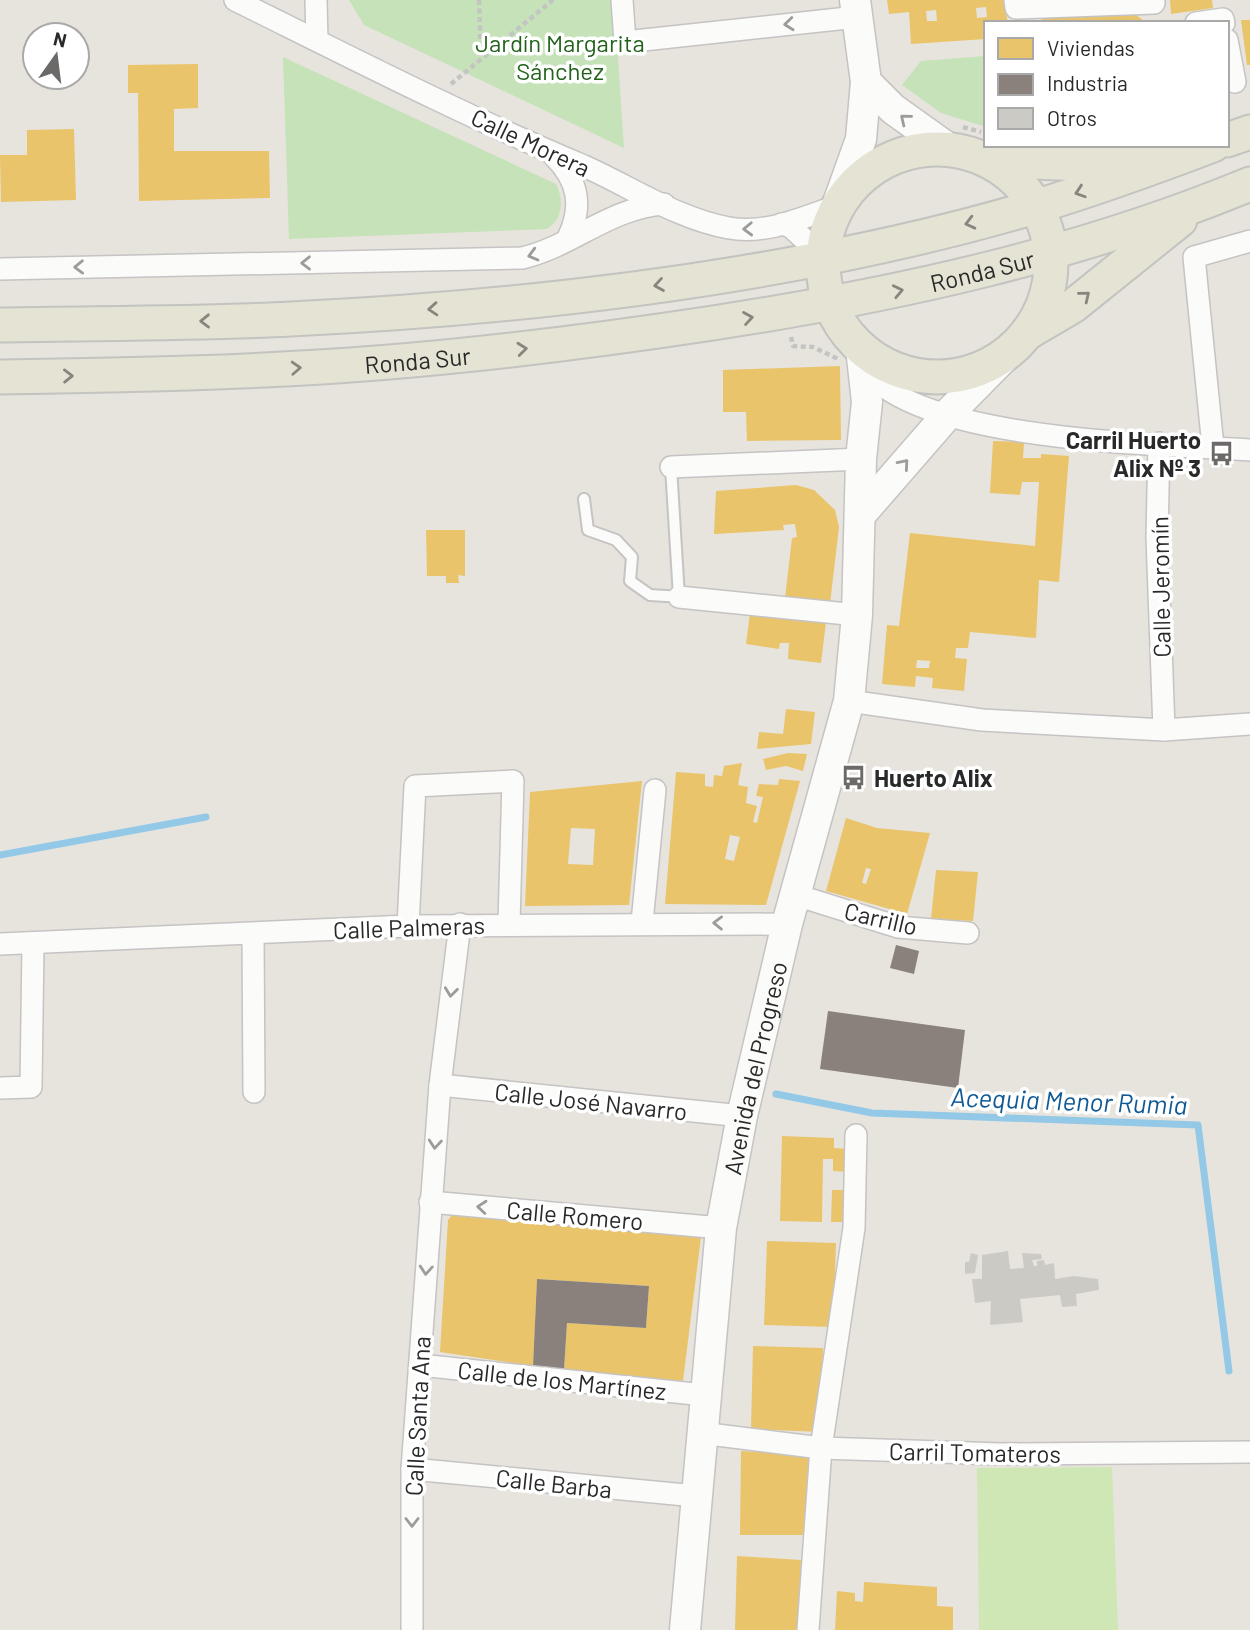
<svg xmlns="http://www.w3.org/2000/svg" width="1250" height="1630" font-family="Barlow,sans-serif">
<rect width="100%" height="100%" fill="#e7e4de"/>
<!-- green -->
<g fill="#c5e2b8">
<polygon points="349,0 614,0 624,148 364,25"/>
<polygon points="986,56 986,127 941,113 902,85 921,61"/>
<path d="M283,57L556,184C564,200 563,219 547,229L289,239Z"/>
</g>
<!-- pitch -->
<polygon fill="#cfe6b5" points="1112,1467 1118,1630 979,1630 977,1468"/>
<!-- homes -->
<g fill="#e9c46a" fill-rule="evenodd">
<path d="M887,0H1003L1008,23H986V39L911,44L909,12L889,14ZM986,7L987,17L977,18L976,8ZM936,10L937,21H927L926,11Z"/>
<polygon points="1170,0 1212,0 1213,8 1171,14"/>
<polygon points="1132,12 1147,23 1038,23 1048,13"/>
<polygon points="1241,20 1250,20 1250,65 1247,65"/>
<polygon points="198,64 198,108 174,109 174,151 269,151 270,198 139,201 138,93 128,93 128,65"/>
<polygon points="74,129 76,200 1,202 0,155 27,155 27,130"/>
<polygon points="840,366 841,440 747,441 746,412 723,412 723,370"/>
<path d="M993,441L1024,442L1023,458H1041V454L1069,456L1059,582L1039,580L1036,638L970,632L968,648H956L955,658L967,659L964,691L932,688L933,678L916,676L915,687L882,684L887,625L899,626L910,533L1035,546L1039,482H1022L1020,495L990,493ZM917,660L930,661L929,668H916Z"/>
<polygon points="796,485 814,490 835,510 839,527 830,604 785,598 792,538 797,537 795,524 783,525 784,530 714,534 716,491"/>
<polygon points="426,530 465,530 465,576 458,575 459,583 446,583 446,576 427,576"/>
<polygon points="750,613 826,622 821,663 788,659 789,643 780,643 779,649 746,644"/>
<polygon points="786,709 815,712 811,744 757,749 759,732 783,734"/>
<polygon points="788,753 807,754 803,771 786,766 766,770 763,759"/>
<path d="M742,763L738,785L748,787L746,803L757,806L753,822L757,823L763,797L756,796L759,784L778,785L779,779L800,781L766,905L665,904L676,772L705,774V786L713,787L714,775L722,776L724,766ZM730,835L740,837L734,861L725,859Z"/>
<path d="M642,781L629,905L525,906L530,792ZM571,828L595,829L593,865L568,864Z"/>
<path d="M846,818L877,828L930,833L907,914L826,891ZM866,868L871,869L866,884L862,883Z"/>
<polygon points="936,870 978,872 973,921 931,919"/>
<polygon points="782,1136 834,1138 834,1148 851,1149 851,1172 833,1171 833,1159 823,1159 822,1222 780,1221"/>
<polygon points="832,1190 851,1190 850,1222 831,1222"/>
<polygon points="453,1214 701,1237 683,1381 564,1370 567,1323 646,1328 649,1286 537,1279 533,1366 440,1352 448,1220"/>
<polygon points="767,1241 836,1243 833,1327 764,1325"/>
<polygon points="753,1346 823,1348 821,1432 751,1429"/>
<polygon points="741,1451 812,1455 807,1535 740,1535"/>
<polygon points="737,1556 801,1560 798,1630 735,1630"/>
<polygon points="864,1582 937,1587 937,1606 953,1607 953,1630 835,1630 837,1591 855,1593 855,1601 863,1602"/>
</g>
<!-- industry -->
<g fill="#8a817c">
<polygon points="896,945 919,951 914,974 890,968"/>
<polygon points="828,1011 965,1030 958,1088 820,1069"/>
<polygon points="537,1279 649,1286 646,1328 567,1323 564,1370 533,1366"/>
</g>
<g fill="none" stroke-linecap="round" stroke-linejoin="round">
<!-- stream -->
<g stroke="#93c9e7" stroke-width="7">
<polyline points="0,855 206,817"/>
<polyline points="776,1094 872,1113 1198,1125 1229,1371"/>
</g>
</g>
<!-- building -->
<g fill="#cccac5">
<polygon points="1008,1251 1010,1269 1024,1268 1022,1253 1041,1254 1042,1259 1032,1260 1034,1266 1037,1266 1037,1261 1044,1260 1045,1265 1054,1263 1055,1279 1074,1276 1098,1279 1099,1290 1076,1294 1077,1306 1062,1307 1060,1295 1020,1299 1023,1322 990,1325 991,1301 975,1303 972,1279 982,1279 982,1255"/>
<polygon points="971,1253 978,1255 975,1273 965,1274 965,1262 969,1262"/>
</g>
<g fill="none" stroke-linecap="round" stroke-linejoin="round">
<defs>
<g id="service">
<polyline points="671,467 679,597"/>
<polyline points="584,499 588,530 616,540 632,557 630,581 650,595 682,597"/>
</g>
<g id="minor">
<path d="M235,0C350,57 465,116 584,166C631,187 678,219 729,228C766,235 804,217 837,206"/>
<polyline points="316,0 317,40"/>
<polyline points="622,0 625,42 857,17"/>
<polyline points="1015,0 1016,8 1154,3"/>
<polyline points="1196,23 1223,19 1224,23"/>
<polyline points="1227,40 1235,82"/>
<path d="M554,156C579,181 583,207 568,238"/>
<polyline points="782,224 791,227 823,257"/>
<path d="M0,269L522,258C573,246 609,208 664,204"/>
<path d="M865,369C920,442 1161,444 1250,450"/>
<polyline points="1159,443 1157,537 1164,730"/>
<polyline points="1213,447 1194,257 1250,241"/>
<polyline points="671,467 861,459"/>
<polyline points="679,597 857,615"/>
<polyline points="849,701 982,720 1164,730 1250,724"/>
<polyline points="796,895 898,927 968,933"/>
<polyline points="642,922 655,790"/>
<polyline points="408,926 415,786 513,781 509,923"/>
<polyline points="253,934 254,1092"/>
<polyline points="0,944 408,926 787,924"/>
<polyline points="440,1085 742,1116"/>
<polyline points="0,1088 31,1087 33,944"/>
<polyline points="430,1202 721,1228"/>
<polyline points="420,1365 704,1395"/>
<polyline points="701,1433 821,1448 1001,1454 1250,1452"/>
<polyline points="412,1469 696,1496"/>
<polyline points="412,1630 412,1469 440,1085 460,924"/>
<polyline points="808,1630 821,1448 854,1228 856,1135"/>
</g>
<g id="secondary">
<polyline points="866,82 893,109 949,149"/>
<polyline points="837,206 861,139 866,82 855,0"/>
<polyline points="861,514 948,414 1011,350"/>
<path id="s1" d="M685,1630L721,1228L742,1116L787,924L849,701L857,615L861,459L867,402L861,348"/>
</g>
<g id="primary">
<polyline points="1227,140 1250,132"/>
<circle cx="937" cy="263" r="114"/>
<polyline points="988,160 1081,164 1142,151"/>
<path d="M0,325C97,323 194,324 291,319C537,307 802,276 1038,206C1097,188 1155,167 1213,145"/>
<polyline points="1027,333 1073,306 1180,220"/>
<path id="s2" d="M0,377C126,375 252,373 377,363C490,354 601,340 713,323C896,295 1078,255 1250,184"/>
</g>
</defs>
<!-- service casing -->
<use href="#service" stroke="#c5c3c3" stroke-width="14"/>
<!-- minor casing -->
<use href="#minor" stroke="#c5c3c3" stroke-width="24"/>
<!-- secondary casing -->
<use href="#secondary" stroke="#c5c3c3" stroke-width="33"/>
<!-- primary casing -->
<use href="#primary" stroke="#c3c3c0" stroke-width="37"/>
<!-- path -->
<g stroke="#c4c4c3" stroke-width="4.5" stroke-dasharray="5 3.5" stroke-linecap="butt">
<polyline points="479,0 481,59"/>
<polyline points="451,84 553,0"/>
<polyline points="963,127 981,132"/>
<polyline points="791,337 793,346 813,347 838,359"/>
</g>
<!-- service -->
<use href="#service" stroke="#fbfbfa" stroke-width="10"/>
<!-- minor -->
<use href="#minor" stroke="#fbfbfa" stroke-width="21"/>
<!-- secondary -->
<use href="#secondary" stroke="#fbfbfa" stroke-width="30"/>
<!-- primary -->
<use href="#primary" stroke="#e5e3d4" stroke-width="33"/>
</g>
<!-- one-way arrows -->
<defs><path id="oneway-chevron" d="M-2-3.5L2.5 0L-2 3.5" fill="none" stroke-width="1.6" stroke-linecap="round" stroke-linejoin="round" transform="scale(1.75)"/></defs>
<g stroke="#9c9c9c">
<use href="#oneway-chevron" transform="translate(789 24) rotate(174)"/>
<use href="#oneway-chevron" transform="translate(905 119) rotate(-141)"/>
<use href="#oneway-chevron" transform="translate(748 229) rotate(178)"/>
<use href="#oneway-chevron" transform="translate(533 255) rotate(165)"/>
<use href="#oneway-chevron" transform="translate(306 263) rotate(179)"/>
<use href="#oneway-chevron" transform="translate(79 267) rotate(179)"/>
<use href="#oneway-chevron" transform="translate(904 464) rotate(-49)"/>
<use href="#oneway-chevron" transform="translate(718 923) rotate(-179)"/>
<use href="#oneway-chevron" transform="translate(451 992) rotate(97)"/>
<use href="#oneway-chevron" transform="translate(435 1144) rotate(95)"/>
<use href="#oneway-chevron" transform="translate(482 1207) rotate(-175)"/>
<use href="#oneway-chevron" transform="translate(426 1270) rotate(94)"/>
<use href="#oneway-chevron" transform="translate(412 1522) rotate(90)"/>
</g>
<g stroke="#87867e">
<use href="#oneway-chevron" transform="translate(1080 192) rotate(162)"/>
<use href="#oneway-chevron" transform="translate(970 223) rotate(166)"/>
<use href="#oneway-chevron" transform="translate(659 285) rotate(171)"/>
<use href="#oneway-chevron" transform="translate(898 291) rotate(-12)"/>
<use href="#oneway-chevron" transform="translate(1085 296) rotate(-39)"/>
<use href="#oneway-chevron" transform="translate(433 309) rotate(176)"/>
<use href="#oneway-chevron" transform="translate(748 318) rotate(-9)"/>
<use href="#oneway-chevron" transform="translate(205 321) rotate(179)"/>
<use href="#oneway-chevron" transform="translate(522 349) rotate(-6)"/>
<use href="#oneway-chevron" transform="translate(296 368) rotate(-3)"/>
<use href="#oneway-chevron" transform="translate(68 376) rotate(-1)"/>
</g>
<!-- icons -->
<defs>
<symbol id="bus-bare" viewBox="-9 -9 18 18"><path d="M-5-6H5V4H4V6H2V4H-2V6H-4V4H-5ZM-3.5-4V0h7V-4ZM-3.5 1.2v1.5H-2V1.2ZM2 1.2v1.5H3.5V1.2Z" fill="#6c6a68" stroke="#fff" stroke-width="2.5" paint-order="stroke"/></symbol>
</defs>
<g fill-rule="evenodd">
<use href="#bus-bare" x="1204" y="436" width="35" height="35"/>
<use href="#bus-bare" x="836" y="760" width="35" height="35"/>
</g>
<g text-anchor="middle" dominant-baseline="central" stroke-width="7" stroke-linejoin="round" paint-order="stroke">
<!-- park labels -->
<g font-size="24" fill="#22631b" stroke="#fff">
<text x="560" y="42">Jardín Margarita<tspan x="560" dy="28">Sánchez</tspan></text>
</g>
<!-- street labels -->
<g font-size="24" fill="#292929" stroke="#fff">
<text transform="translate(531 142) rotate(25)">Calle Morera</text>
<text stroke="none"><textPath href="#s2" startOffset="990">Ronda Sur</textPath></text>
<text stroke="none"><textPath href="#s2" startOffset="418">Ronda Sur</textPath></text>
<text transform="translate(1160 587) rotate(-91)">Calle Jeromín</text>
<text transform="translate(881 918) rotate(13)">Carrillo</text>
<text transform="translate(409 927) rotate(-2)">Calle Palmeras</text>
<text stroke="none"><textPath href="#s1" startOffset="567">Avenida del Progreso</textPath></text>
<text transform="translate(591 1101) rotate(6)">Calle José Navarro</text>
<text transform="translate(575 1215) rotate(5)">Calle Romero</text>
<text transform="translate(562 1380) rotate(6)">Calle de los Martínez</text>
<text transform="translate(417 1416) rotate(-87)">Calle Santa Ana</text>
<text transform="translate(975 1452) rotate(1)">Carril Tomateros</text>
<text transform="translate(554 1483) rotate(6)">Calle Barba</text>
</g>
<!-- poi labels -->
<g font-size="24" font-weight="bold" fill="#292929" stroke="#fff" text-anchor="end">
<text x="1201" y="439">Carril Huerto<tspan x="1201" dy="28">Alix Nº 3</tspan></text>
<text x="874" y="777" text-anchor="start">Huerto Alix</text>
</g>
<!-- water labels -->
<g font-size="26" font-style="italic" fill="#105995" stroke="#fff">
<text transform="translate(1069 1100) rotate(2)">Acequia Menor Rumia</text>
</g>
</g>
<!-- legend -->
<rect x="984" y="21" width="245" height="126" fill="#ffffff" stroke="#a9a9a9" stroke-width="2"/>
<rect x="998" y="38" width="35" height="21" fill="#e9c46a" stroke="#a9a9a9" stroke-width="2"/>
<text x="1047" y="56" font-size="21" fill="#292929">Viviendas</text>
<rect x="998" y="74" width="35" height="21" fill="#8a817c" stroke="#a9a9a9" stroke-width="2"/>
<text x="1047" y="91" font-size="21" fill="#292929">Industria</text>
<rect x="998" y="108" width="35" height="21" fill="#cccac5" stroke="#a9a9a9" stroke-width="2"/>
<text x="1047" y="126" font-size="21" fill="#292929">Otros</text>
<!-- north arrow -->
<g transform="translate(56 56) rotate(14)"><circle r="33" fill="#ffffff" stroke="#a9a9a9" stroke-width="2"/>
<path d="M0-5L12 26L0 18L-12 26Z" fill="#6c6a68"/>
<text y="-10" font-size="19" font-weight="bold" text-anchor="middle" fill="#292929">N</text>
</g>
</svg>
